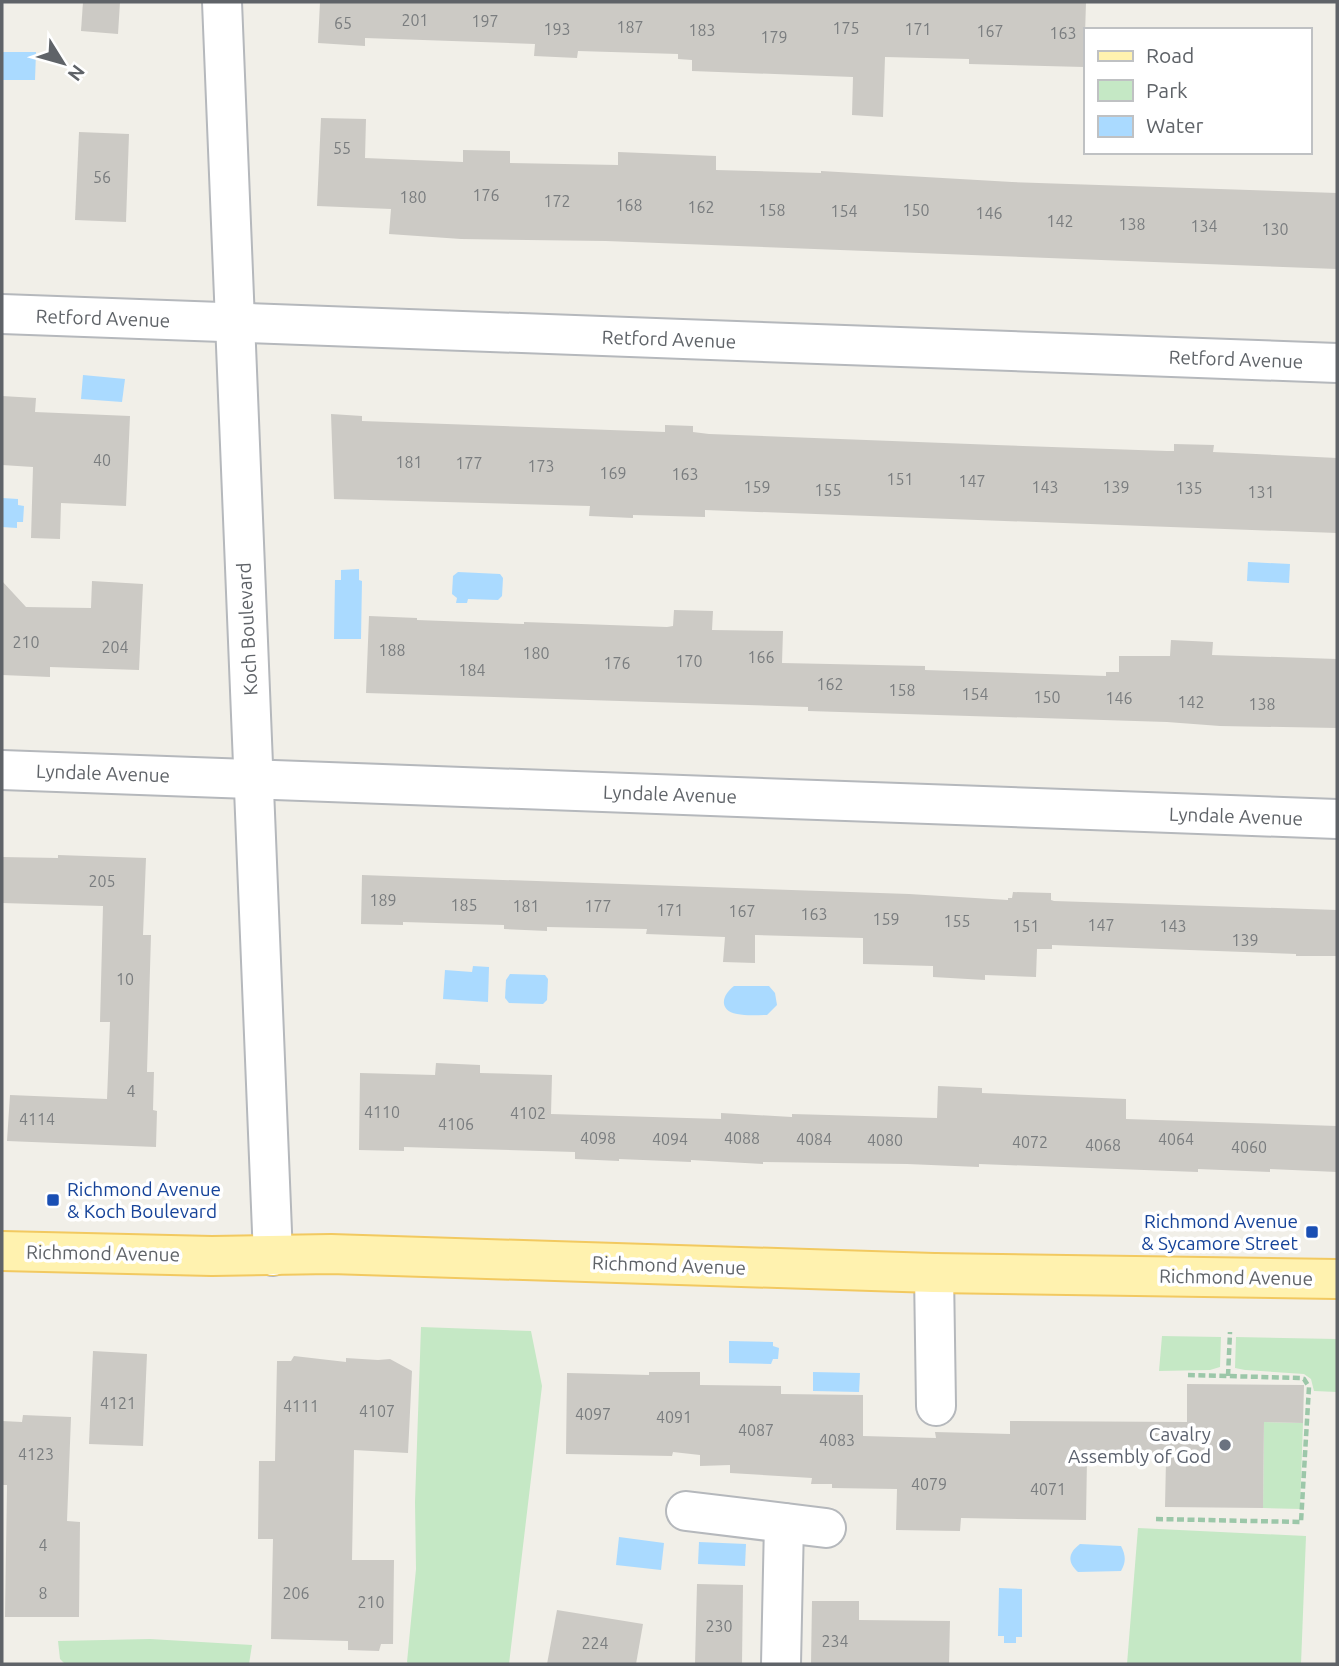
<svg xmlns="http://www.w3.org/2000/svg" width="1339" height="1666" font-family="Ubuntu,sans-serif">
<rect width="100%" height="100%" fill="#f1efe8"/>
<!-- green -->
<g fill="#c5e8c5">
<polygon points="421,1327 531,1331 542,1386 509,1664 409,1664 407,1662 416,1569 415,1502"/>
<polygon points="1162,1336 1221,1337 1220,1367 1210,1370 1159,1371"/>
<polygon points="1236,1337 1337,1339 1337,1392 1314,1391 1311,1379 1304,1374 1245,1370 1235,1368"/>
<polygon points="1264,1422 1303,1423 1300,1509 1263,1508"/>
<polygon points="1138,1528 1306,1536 1301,1664 1127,1664"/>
<polygon points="150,1639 252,1645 249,1664 65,1664 60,1659 58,1641"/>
</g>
<!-- water -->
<g fill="#aadaff">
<polygon points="2,52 36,52 35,80 2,80"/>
<polygon points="83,375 125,379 122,402 81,399"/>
<polygon points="2,498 18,499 18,505 24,506 23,522 17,522 17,528 2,527"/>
<polygon points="1248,562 1290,564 1289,583 1247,581"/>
<polygon points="359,569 359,580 362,581 361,639 334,639 335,580 341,580 341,570"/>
<polygon points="458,572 500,574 503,578 502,596 498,600 468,599 467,603 456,603 457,598 452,594 453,576"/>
<polygon points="473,966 489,967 488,1002 443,999 445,970 472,972"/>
<polygon points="510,974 545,975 548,979 547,1000 543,1004 509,1003 505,998 506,980"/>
<path d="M734,986H769L775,993L777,1005L767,1015C758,1015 746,1016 737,1014C718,1010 722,995 734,986Z"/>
<polygon points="729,1341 773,1342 773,1346 779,1348 778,1359 773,1359 771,1364 729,1363"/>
<polygon points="813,1372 860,1373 859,1392 813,1391"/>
<polygon points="619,1537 664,1543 661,1570 616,1565"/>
<polygon points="699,1542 746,1544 745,1566 698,1564"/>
<path d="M1080,1544L1121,1546C1126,1556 1126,1562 1121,1571L1078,1572C1067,1562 1068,1553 1080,1544Z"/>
<polygon points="999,1588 1022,1589 1022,1637 1016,1637 1016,1643 1004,1643 1004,1636 998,1636"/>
</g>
<!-- building -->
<g fill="#cccac5">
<polygon points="83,2 120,2 118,34 81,31"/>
<polygon points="320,2 1086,2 1084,67 969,64 969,59 885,57 883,117 852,115 853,77 692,71 692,60 678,59 678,54 578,51 577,58 534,56 535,44 365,38 365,46 318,43"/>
<polygon points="321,118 366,119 365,158 463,162 463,150 510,151 510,163 618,165 618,152 716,156 716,170 821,173 821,171 1012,182 1337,193 1337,269 606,241 461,239 389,234 391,209 317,206"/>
<polygon points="79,132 129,134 126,222 75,220"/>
<polygon points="2,396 36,398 35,412 130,416 126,506 61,503 60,539 31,538 33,467 2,465"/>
<polygon points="331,414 362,416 362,421 665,432 665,425 693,426 693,432 709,434 996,445 1167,451 1174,451 1174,444 1214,445 1213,452 1337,458 1337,533 705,510 705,517 633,515 633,518 589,516 590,506 334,499"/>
<polygon points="2,581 26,607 91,608 92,581 143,584 139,670 50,667 50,677 2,675"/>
<polygon points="674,610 713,611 712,630 783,631 782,663 925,666 925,670 1106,676 1106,672 1119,672 1119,656 1170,656 1171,640 1213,642 1212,655 1337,659 1337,728 1220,726 1167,722 808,711 808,707 366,693 369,616 417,618 417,620 524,624 524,622 667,627 673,626"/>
<polygon points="58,855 146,858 143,935 151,935 147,1072 154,1072 153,1110 157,1111 156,1147 7,1141 10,1095 107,1099 110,1022 100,1022 103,906 2,903 2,857 58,858"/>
<polygon points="362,875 909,894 1008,900 1008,898 1012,898 1013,892 1051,893 1051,900 1054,901 1337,910 1337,956 1296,956 1296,954 1052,945 1052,949 1037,949 1036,977 985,975 985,980 933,977 933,966 863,964 863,938 755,935 755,963 723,962 725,937 646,934 647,929 547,927 547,931 504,929 504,925 403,922 403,925 361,924"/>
<polygon points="436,1063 480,1065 480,1073 552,1075 551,1114 721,1119 721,1113 792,1117 792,1114 937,1118 938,1086 982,1088 982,1093 1126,1099 1126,1119 1337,1126 1337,1172 1270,1169 1270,1172 1198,1169 1198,1172 979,1164 979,1167 907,1164 763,1162 763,1164 691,1160 691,1162 619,1159 619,1161 575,1159 575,1152 404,1147 404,1151 359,1150 360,1073 435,1075"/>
<polygon points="93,1351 147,1354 143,1446 89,1444"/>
<polygon points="294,1356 346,1362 346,1358 378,1360 390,1359 412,1371 408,1453 354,1450 352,1560 394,1560 393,1644 381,1644 379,1651 348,1650 348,1641 271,1639 273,1539 258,1539 259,1461 275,1461 277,1361 291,1361"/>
<polygon points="649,1372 700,1372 700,1385 781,1386 781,1394 863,1395 863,1436 936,1438 935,1432 1010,1434 1010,1421 1187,1422 1187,1384 1304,1385 1303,1423 1264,1422 1263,1508 1165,1507 1166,1460 1087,1458 1086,1520 961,1518 960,1531 896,1530 897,1489 832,1488 832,1484 811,1484 812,1478 730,1473 730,1465 700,1466 700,1455 673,1452 672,1456 566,1454 567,1373 649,1375"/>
<polygon points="23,1415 71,1417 67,1521 80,1522 79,1617 5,1617 7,1485 2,1485 2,1421 22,1422"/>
<polygon points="697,1584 743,1585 742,1664 695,1664"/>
<polygon points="812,1601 859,1601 859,1620 950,1621 949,1664 811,1664"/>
<polygon points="557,1610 643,1624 636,1664 547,1664"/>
</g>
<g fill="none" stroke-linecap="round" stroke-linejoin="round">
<defs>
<g id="minor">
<path d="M222,2C236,420 259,838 273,1256"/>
<polyline points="2,314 1337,363"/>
<polyline points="2,770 1337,819"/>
<polyline points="934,1273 936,1406"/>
<polyline points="686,1511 826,1528"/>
<polyline points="781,1664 784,1523"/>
</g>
<polyline id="major" points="2,1251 212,1256 331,1254 934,1273 1337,1279"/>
</defs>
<!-- minor casing -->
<use href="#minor" stroke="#b5b8bc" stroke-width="42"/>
<!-- major casing -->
<use href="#major" stroke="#f2c960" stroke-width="42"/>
<!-- path -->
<g stroke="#9cc7a9" stroke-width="4.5" stroke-dasharray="7 3.5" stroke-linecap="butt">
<polyline points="1228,1376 1230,1332"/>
<polyline points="1156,1519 1301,1522 1309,1387 1304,1379 1300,1378 1188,1375"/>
</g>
<!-- minor -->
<use href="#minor" stroke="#fff" stroke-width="38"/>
<!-- major -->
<use href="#major" stroke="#fff2af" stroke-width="38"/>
</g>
<!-- markers -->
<g fill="#1a4fb4" stroke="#fff" stroke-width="2.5">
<rect x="46" y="1193" width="14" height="14" rx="3.5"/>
<rect x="1305" y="1225" width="14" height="14" rx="3.5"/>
</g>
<circle fill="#6b7280" stroke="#fff" stroke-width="2.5" cx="1225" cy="1445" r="7"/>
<g text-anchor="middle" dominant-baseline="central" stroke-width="7" stroke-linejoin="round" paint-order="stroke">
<!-- number labels -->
<g font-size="16" fill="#7a7d7f">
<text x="415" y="20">201</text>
<text x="485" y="21">197</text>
<text x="343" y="23">65</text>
<text x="630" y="27">187</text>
<text x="846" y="28">175</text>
<text x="557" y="29">193</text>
<text x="918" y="29">171</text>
<text x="702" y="30">183</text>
<text x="990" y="31">167</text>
<text x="1063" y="33">163</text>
<text x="774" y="37">179</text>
<text x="342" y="148">55</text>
<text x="102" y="177">56</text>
<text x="486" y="195">176</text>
<text x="413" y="197">180</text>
<text x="557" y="201">172</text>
<text x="629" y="205">168</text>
<text x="701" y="207">162</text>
<text x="772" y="210">158</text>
<text x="916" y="210">150</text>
<text x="844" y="211">154</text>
<text x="989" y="213">146</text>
<text x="1060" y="221">142</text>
<text x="1132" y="224">138</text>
<text x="1204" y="226">134</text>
<text x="1275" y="229">130</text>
<text x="102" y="460">40</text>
<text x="409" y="462">181</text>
<text x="469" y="463">177</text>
<text x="541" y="466">173</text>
<text x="613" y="473">169</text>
<text x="685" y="474">163</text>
<text x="900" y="479">151</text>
<text x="972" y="481">147</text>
<text x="757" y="487">159</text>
<text x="1045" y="487">143</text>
<text x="1116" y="487">139</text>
<text x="1189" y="488">135</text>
<text x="828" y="490">155</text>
<text x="1261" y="492">131</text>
<text x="26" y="642">210</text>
<text x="115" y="647">204</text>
<text x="392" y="650">188</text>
<text x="536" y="653">180</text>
<text x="761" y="657">166</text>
<text x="689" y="661">170</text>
<text x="617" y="663">176</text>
<text x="472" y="670">184</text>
<text x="830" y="684">162</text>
<text x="902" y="690">158</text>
<text x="975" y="694">154</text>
<text x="1047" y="697">150</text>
<text x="1119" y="698">146</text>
<text x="1191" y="702">142</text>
<text x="1262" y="704">138</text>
<text x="102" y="881">205</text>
<text x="383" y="900">189</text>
<text x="464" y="905">185</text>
<text x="526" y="906">181</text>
<text x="598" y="906">177</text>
<text x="670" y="910">171</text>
<text x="742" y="911">167</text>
<text x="814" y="914">163</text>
<text x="886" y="919">159</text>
<text x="957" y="921">155</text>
<text x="1101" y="925">147</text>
<text x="1026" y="926">151</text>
<text x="1173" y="926">143</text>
<text x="1245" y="940">139</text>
<text x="125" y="979">10</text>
<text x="131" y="1091">4</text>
<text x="382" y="1112">4110</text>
<text x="528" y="1113">4102</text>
<text x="37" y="1119">4114</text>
<text x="456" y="1124">4106</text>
<text x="598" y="1138">4098</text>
<text x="742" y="1138">4088</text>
<text x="670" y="1139">4094</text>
<text x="814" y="1139">4084</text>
<text x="1176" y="1139">4064</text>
<text x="885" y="1140">4080</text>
<text x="1030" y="1142">4072</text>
<text x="1103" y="1145">4068</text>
<text x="1249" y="1147">4060</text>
<text x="118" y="1403">4121</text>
<text x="301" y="1406">4111</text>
<text x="377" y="1411">4107</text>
<text x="593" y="1414">4097</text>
<text x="674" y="1417">4091</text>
<text x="756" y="1430">4087</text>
<text x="837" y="1440">4083</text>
<text x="36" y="1454">4123</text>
<text x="929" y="1484">4079</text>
<text x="1048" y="1489">4071</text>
<text x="43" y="1545">4</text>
<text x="43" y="1593">8</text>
<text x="296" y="1593">206</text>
<text x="371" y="1602">210</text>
<text x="719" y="1626">230</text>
<text x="835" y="1641">234</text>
<text x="595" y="1643">224</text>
</g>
<!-- street labels -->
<g font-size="19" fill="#5f6368" stroke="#fff">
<text transform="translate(103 318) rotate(2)">Retford Avenue</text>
<text transform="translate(669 339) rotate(2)">Retford Avenue</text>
<text transform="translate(1236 359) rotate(2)">Retford Avenue</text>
<text transform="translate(247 629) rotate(-93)">Koch Boulevard</text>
<text transform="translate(103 773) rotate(2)">Lyndale Avenue</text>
<text transform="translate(670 794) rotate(2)">Lyndale Avenue</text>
<text transform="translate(1236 816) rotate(2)">Lyndale Avenue</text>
<text transform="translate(103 1253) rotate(1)">Richmond Avenue</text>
<text transform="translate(669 1265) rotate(2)">Richmond Avenue</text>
<text transform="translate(1236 1277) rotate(1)">Richmond Avenue</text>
</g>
<!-- transit labels -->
<g font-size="19" fill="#164399" stroke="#fff" text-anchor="start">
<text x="67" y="1189">Richmond Avenue<tspan x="67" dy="22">&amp; Koch Boulevard</tspan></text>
<text x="1298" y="1221" text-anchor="end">Richmond Avenue<tspan x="1298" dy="22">&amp; Sycamore Street</tspan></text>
</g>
<!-- worship labels -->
<g font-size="19" fill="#5b616d" stroke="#fff" text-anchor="end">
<text x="1211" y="1434">Cavalry<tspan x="1211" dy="22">Assembly of God</tspan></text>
</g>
</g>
<!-- border -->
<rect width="1339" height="1666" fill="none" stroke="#5f6368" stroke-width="7"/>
<!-- legend -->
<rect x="1084" y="28" width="228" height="126" fill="#ffffff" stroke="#bfc1c3" stroke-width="2"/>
<rect x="1098" y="51" width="35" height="10" fill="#fff2af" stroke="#bfc1c3" stroke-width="2"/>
<text x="1146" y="63" font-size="21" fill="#5f6368">Road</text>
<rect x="1098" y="80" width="35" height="21" fill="#c5e8c5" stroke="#bfc1c3" stroke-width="2"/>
<text x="1146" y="98" font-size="21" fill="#5f6368">Park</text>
<rect x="1098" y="116" width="35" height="21" fill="#aadaff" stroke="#bfc1c3" stroke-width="2"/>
<text x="1146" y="133" font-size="21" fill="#5f6368">Water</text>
<!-- north arrow -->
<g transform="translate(63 63) rotate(127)" stroke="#ffffff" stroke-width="5" paint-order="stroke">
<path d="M0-5L12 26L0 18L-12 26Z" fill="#5f6368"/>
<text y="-10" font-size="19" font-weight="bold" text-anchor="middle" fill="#5f6368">N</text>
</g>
</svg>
